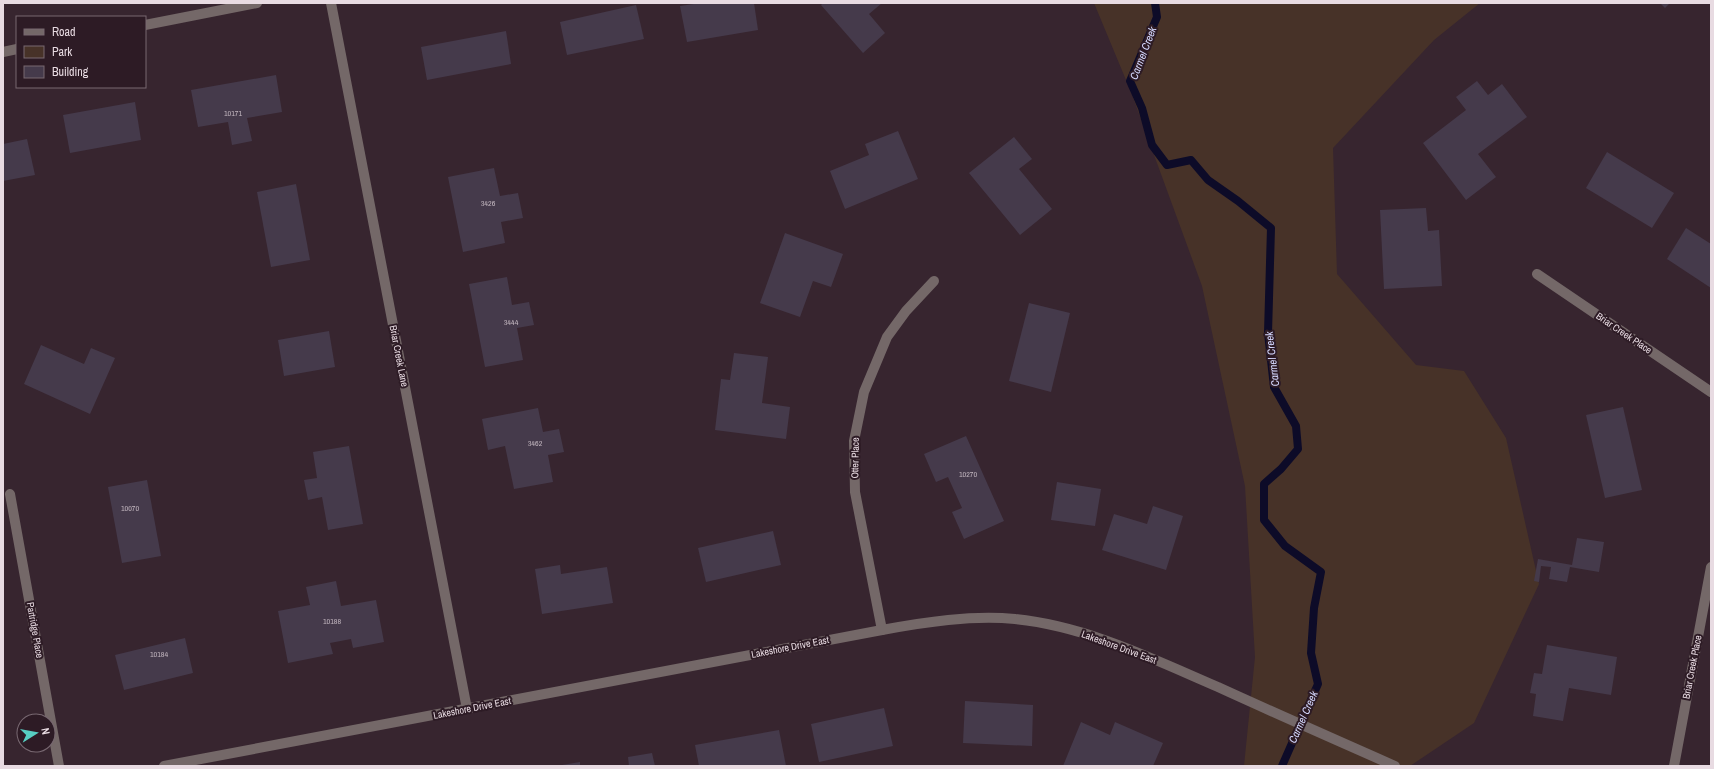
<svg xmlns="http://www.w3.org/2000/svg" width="1714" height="769" font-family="'Archivo Narrow',sans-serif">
<rect width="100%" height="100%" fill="#37252f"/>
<!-- green -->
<polygon fill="#473228" points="1094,3 1480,3 1434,40 1333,148 1337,274 1416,365 1464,371 1506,438 1539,584 1474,723 1410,766 1244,766 1255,657 1245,486 1202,286 1131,92"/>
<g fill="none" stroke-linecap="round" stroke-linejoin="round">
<!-- stream -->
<polyline stroke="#0d0b28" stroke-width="8" points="1155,3 1157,17 1130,81 1142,108 1152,145 1167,165 1191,160 1208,180 1238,201 1271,228 1268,333 1274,387 1296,426 1298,449 1281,469 1264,484 1264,520 1285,546 1321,572 1314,608 1311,653 1318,684 1282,766"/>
</g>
<!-- building -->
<g fill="#453a4b">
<polygon points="700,3 754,3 758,30 687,42 680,6"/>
<polygon points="823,3 882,3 869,14 885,33 863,53 821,5"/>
<polygon points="1660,3 1670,3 1665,8"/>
<polygon points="636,5 644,39 567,55 560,22"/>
<polygon points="506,31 511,64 427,80 421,47"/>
<polygon points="276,75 282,112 247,118 252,141 232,145 228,122 198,127 191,90"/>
<polygon points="1477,81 1488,95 1502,84 1527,117 1478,154 1496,177 1466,200 1423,143 1466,110 1456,97"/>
<polygon points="135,102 141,140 70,153 63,115"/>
<polygon points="898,131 918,179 845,209 830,171 869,155 865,144"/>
<polygon points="1014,137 1032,159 1019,169 1052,209 1020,235 969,173"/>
<polygon points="27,139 35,175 3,181 3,144"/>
<polygon points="1607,152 1674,193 1652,228 1586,188"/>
<polygon points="494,168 500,196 518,193 523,218 501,222 505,243 463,252 448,177"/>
<polygon points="296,184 310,260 271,267 257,192"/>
<polygon points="1426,208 1428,231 1439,230 1442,286 1384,289 1380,210"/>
<polygon points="1686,228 1711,244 1711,288 1667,259"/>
<polygon points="785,233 843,254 831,287 813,281 800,317 760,303"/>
<polygon points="507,277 512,305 529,302 534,325 517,328 523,360 485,367 469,284"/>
<polygon points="1029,303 1070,313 1051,392 1009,381"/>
<polygon points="329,331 335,367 284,376 278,340"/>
<polygon points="41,345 84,364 91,348 115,358 90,414 24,384"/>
<polygon points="734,353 768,357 762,403 790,407 786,439 715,430 721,379 730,380"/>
<polygon points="1623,407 1642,490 1605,498 1586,415"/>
<polygon points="538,408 543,432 559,429 564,452 548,455 553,482 514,489 505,446 488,450 482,419"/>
<polygon points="966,436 1004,521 964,539 952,512 962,508 948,477 936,482 924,454"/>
<polygon points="349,446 363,524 328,530 322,497 308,500 304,480 317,478 313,452"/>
<polygon points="147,480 161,556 122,563 108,487"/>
<polygon points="1057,482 1101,489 1095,526 1051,520"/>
<polygon points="1153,506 1183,516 1166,570 1102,550 1114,514 1147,524"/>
<polygon points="773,531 781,565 706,582 698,548"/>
<polygon points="1577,538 1604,542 1599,572 1570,567 1567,582 1549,579 1551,567 1541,566 1539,582 1534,581 1538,559 1572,565"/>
<polygon points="560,565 561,574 607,567 613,603 542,614 535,569"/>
<polygon points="336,581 341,606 376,600 384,642 353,648 351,639 330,643 333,654 288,663 278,611 310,605 306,587"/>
<polygon points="185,638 193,673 124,690 115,655"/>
<polygon points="1547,645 1617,657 1611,695 1569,688 1563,721 1533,716 1536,694 1530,693 1534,673 1542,674"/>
<polygon points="965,701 1033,705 1032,746 963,743"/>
<polygon points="884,708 893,746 819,762 811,724"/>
<polygon points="1081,722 1110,735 1115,722 1163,743 1153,766 1063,766"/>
<polygon points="779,730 786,766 699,766 695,745"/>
<polygon points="652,753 655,766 629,766 628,757"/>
<polygon points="580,762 580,766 562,766 562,765"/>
</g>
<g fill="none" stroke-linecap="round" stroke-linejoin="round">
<!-- minor -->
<g stroke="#746868" stroke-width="10">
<polyline points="331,3 467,709"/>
<polyline points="145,25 257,3"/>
<polyline points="3,52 17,49"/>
<polyline points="1537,274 1711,392"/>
<polyline points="10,494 59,766"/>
<polyline points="882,630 855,492 854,441 864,392 887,337 906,311 934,281"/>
<path d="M164,766L882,630C925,622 971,615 1015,619C1086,626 1153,659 1218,687C1277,714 1336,740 1395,766"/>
<polyline points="1674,766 1711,567"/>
</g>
</g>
<g text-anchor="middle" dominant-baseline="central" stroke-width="4" stroke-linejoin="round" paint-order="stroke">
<!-- number labels -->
<g font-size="8" fill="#bfb3bc">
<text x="233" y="113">10171</text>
<text x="488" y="203">3426</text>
<text x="511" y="322">3444</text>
<text x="535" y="443">3462</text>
<text x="968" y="474">10270</text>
<text x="130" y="508">10070</text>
<text x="332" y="621">10188</text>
<text x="159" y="654">10184</text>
</g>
<!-- street labels -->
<g font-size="10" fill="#e8dbe2" stroke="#2d1b25">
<text transform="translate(1624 333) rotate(34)">Briar Creek Place</text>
<text transform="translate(399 356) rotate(79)">Briar Creek Lane</text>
<text transform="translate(855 458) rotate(-89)">Otter Place</text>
<text transform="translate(35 630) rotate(80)">Partridge Place</text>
<text transform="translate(790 647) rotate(-11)">Lakeshore Drive East</text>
<text transform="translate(1119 647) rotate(20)">Lakeshore Drive East</text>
<text transform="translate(1692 667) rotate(-79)">Briar Creek Place</text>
<text transform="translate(472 708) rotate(-11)">Lakeshore Drive East</text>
</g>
<!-- water labels -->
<g font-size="11" font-style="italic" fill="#d6d9ff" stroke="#2d1b25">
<text transform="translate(1143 53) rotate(-69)">Carmel Creek</text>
<text transform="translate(1272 359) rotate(-97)">Carmel Creek</text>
<text transform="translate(1303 717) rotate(-66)">Carmel Creek</text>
</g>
</g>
<!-- border -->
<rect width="1714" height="769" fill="none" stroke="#e8dbe2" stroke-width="8"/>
<!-- legend -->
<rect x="16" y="16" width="130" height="72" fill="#2d1b25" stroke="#786871"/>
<rect x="24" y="29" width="20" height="6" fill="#746868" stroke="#786871"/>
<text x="52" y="36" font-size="12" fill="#e8dbe2">Road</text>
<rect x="24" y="46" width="20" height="12" fill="#473228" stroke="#786871"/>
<text x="52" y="56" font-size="12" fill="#e8dbe2">Park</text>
<rect x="24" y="66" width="20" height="12" fill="#453a4b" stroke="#786871"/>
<text x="52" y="76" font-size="12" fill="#e8dbe2">Building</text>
<!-- north arrow -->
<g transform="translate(36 733) rotate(79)"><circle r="19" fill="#2d1b25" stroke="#786871"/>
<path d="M0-3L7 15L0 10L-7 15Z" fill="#57cec2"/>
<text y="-6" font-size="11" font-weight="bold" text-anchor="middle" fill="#e8dbe2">N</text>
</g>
</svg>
